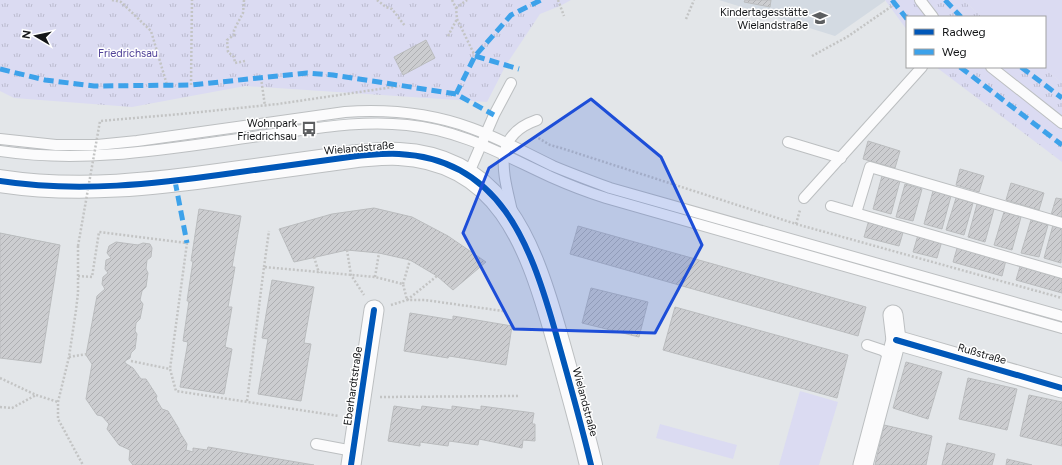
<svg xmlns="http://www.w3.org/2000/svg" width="1062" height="465" font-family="Figtree,sans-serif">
<defs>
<pattern id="park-tufts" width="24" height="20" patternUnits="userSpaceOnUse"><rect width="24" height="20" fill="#dbdbf2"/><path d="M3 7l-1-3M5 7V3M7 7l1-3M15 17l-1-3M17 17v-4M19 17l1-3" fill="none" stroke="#bbbbcf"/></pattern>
<pattern id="building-hatch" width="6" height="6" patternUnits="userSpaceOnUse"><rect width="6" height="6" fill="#cccdd0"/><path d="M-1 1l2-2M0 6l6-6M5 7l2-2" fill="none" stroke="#aeafb2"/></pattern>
</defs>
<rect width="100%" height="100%" fill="#e3e6e9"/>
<!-- built -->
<polygon fill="#d3dae2" points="719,0 885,0 885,1 835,36"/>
<!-- park -->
<g fill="url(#park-tufts)">
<polygon points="0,0 571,0 560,6 540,14 506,65 487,102 245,86 132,107 14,98 0,91"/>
<polygon points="885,0 963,0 982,17 907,17 907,30"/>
<polygon points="936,67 1042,67 1062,83 1062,162"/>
</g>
<!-- pitch -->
<g fill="#dbdbf2">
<polygon points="963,0 1062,0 1062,83 1042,67 1045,67 1045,17 982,17"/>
<polygon points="800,391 838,402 819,465 779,465"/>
<polygon points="660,424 737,445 733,459 656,438"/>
</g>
<!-- building -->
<g fill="url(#building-hatch)" stroke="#babcbe">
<polygon points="745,0 771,0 770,7 744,2"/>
<polygon points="426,40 435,58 403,75 394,57"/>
<polygon points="868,141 900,151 895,168 863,159"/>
<polygon points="960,169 984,176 979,192 956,185"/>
<polygon points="882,176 900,181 891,214 873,209"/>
<polygon points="1011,183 1044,193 1039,210 1006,200"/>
<polygon points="905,184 922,189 913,221 896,217"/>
<polygon points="933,191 951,196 942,229 924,224"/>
<polygon points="956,198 973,203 964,235 946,230"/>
<polygon points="1056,198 1062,199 1062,218 1051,215"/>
<polygon points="977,204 994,209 985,242 968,237"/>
<polygon points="374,208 412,217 448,236 486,262 453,290 437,276 410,260 379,253 347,250 294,262 279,229 332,214"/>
<polygon points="199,209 241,216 232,267 235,267 228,307 232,307 225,347 232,349 224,394 180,387 188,342 183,341 189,301 187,301 193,261 191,261"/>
<polygon points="1004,212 1021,217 1012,250 994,245"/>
<polygon points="869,220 904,229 899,246 864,237"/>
<polygon points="1031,220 1048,225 1039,257 1021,253"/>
<polygon points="1053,225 1062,228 1061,263 1044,258"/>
<polygon points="578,226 866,307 858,336 570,254"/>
<polygon points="0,233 60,245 41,363 0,358"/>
<polygon points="918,235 942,241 937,258 913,252"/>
<polygon points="116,242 138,245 143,243 150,244 152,248 151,257 147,260 146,269 148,273 146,287 142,291 140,300 143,304 140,319 136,323 135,331 137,334 135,349 131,353 130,358 125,361 125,363 133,368 141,379 146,379 157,396 156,399 162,409 168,411 179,429 179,431 187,444 186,450 193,452 193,448 207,450 208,447 314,465 133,465 129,460 130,450 119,445 107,429 109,424 102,416 97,415 86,399 92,364 86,355 97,296 105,289 102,284 103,277 108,273 105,269 106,260 111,258 107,253 109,246"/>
<polygon points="958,245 1006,260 1002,276 953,262"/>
<polygon points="1021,263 1062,275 1062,293 1016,280"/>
<polygon points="272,280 314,287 304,343 311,344 301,401 258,394 268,339 262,338"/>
<polygon points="591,288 648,302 639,337 582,323"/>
<polygon points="675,307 848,355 837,398 663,350"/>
<polygon points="410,313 453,320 453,316 512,326 506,365 449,356 448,358 404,351"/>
<polygon points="906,362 942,372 928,419 893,408"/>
<polygon points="968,378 1017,389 1007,430 959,419"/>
<polygon points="1029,395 1062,402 1062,446 1020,436"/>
<polygon points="394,406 421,410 422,406 452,410 452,406 481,410 481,406 534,413 532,424 535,424 535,441 523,440 522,448 479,439 478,445 449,441 448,446 420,442 420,446 388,441"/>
<polygon points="884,425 932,436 926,465 875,465"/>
<polygon points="947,443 995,454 992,465 942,465"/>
<polygon points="1007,459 1032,465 1006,465"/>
</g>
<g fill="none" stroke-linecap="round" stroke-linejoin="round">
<defs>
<g id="lane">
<polyline points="920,0 933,17"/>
<polyline points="991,67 1062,123"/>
<path d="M0,139L56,145H97L137,141L345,112C388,109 430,113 471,128C499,138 526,153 553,166C572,174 591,181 610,188L1062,316"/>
<polyline points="788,142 841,158"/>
<path d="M0,151C93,165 182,146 274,134C318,128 362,120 407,125C461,130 503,155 551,177C569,185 587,192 606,198L1062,328"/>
<polyline points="468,175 494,115 511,83"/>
<polyline points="804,198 922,67"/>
<polyline points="831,206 1062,273"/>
<path d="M512,211C504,175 490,136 537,120"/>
<polyline points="856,213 870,167 1062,223"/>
<polyline points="867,345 882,350 892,357"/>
<polyline points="316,444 353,451"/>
</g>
<g id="street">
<polyline points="896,340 1062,388"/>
<polyline points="351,465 374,310"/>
<polyline points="863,465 896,340 893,315"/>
</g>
<path id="secondary" d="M0,181C78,193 156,184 233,173C274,167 316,162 357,156C371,155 385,153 399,154C500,159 530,244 554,327C567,373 580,419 591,465"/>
</defs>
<!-- lane casing -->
<use href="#lane" stroke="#bcbfc1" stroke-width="12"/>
<!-- street casing -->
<use href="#street" stroke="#bcbfc1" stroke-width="21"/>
<!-- secondary casing -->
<use href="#secondary" stroke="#bcbfc1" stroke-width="24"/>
<!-- path -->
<g stroke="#c3c4c4" stroke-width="2.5" stroke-dasharray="2 2" stroke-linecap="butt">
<polyline points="112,0 121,2 151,31 167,85"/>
<polyline points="244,0 243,13 234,30 234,35 227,40 228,52 234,57 235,63 245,61"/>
<polyline points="377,0 386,7 392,9 405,26"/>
<polyline points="452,0 456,8 457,19 475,56"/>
<polyline points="558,0 564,16"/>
<polyline points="456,8 467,0"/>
<polyline points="686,19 694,0"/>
<polyline points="448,36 457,19"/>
<polyline points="812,56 847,37 895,4"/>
<polyline points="261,78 265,106"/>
<polyline points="191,85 192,0"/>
<polyline points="181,114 278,104 400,86"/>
<polyline points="535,136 550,145 561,148 796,224 1062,298"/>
<polyline points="796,224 800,210"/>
<polyline points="78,246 78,293 76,310 69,357 58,402 58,419 83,465"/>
<polyline points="347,250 351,275 364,295"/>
<polyline points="314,257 319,273"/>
<polyline points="264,267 269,231"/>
<polyline points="78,276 92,277 99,232 187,243 170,369"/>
<polyline points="375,277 379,253"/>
<polyline points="403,284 410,260"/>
<polyline points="391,305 407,300 425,300 503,311"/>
<polyline points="69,357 87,354"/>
<polyline points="131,361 170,369 176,391 339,416"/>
<polyline points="0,378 36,395 58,402"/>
<polyline points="380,397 519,396"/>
<polyline points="247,401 264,267 375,277 403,284 407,300 437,276"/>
<polyline points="0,407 12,408 36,395"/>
</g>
<!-- lane -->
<use href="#lane" stroke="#fbfbfc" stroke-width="10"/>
<!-- street -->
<use href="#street" stroke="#fbfbfc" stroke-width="19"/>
<!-- secondary -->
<use href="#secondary" stroke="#fbfbfc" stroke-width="22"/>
<!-- path-bridge -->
<polyline stroke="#c3c4c4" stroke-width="2.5" stroke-dasharray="2 2" stroke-linecap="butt" points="78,246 100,121 181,114"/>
<!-- quiet -->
<g stroke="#3da2ea" stroke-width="5" stroke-dasharray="10 5" stroke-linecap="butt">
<polyline points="892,0 907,19"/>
<polyline points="945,0 961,17"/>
<polyline points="475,56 519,69"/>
<polyline points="960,67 1062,145"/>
<polyline points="1021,67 1062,98"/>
<polyline points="0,69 45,80 94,86 191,85 307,73 333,75 456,94 494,115"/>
<polyline points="456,94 475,56 511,15 541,0"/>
<polyline points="175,181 187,243"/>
</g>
<defs>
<g id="cycleway">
<path d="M0,181C78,193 156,184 233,173C274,167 316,162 357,156C371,155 385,153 399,154C500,159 530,244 554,327C567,373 580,419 591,465"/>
<polyline points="896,340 1062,388"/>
<polyline points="351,465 374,310"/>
</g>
</defs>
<!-- cycleway casing -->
<use href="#cycleway" stroke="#fff" stroke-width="8"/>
<!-- cycleway -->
<use href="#cycleway" stroke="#0057b8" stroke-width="6"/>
</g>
<!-- marked area -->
<path fill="#1d4ed8" fill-opacity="0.2" stroke="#1d4ed8" stroke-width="3" stroke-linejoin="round" d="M591,99L661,157L702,245L655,333L514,329L463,233L489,168Z"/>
<!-- icons -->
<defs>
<symbol id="school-bare" viewBox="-9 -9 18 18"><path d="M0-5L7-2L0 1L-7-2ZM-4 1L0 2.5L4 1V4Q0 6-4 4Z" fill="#5c5e60" stroke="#fff" stroke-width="2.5" paint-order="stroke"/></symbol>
<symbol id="bus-bare" viewBox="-9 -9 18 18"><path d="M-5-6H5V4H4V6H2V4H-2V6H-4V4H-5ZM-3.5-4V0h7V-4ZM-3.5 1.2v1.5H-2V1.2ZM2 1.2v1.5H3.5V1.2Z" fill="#5c5e60" stroke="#fff" stroke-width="2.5" paint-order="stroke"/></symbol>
</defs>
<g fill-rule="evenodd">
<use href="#school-bare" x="809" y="7" width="22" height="22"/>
<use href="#bus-bare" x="298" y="118" width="22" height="22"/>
</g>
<g text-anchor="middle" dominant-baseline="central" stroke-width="3" stroke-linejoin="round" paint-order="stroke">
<!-- poi labels -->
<g font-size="11" fill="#131517" stroke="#fff" text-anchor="end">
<text x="808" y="12">Kindertagesstätte<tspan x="808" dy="13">Wielandstraße</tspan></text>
<text x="297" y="123">Wohnpark<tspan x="297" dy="13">Friedrichsau</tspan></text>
</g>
<!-- park labels -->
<g font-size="11" fill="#514398" stroke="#fff">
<text x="128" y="53">Friedrichsau</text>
</g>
<!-- street labels -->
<g font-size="11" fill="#131517" stroke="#fff">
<text transform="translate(359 148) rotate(-5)">Wielandstraße</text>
<text transform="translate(982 354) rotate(16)">Rußstraße</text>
<text transform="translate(353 386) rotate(-82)">Eberhardtstraße</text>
<text transform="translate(585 402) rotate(75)">Wielandstraße</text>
</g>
</g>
<!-- legend -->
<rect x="906" y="16" width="140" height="52" fill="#ffffff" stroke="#a1a1a2"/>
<rect x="914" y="29" width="20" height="6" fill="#0057b8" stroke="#a1a1a2"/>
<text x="942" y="36" font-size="12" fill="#131517">Radweg</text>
<rect x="914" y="49" width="20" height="6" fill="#3da2ea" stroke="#a1a1a2"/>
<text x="942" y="56" font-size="12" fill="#131517">Weg</text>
<!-- north arrow -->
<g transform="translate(36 36) rotate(279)" stroke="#ffffff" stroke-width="3" paint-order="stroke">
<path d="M0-3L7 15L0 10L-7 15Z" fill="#131517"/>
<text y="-6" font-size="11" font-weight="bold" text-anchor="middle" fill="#131517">N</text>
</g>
</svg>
